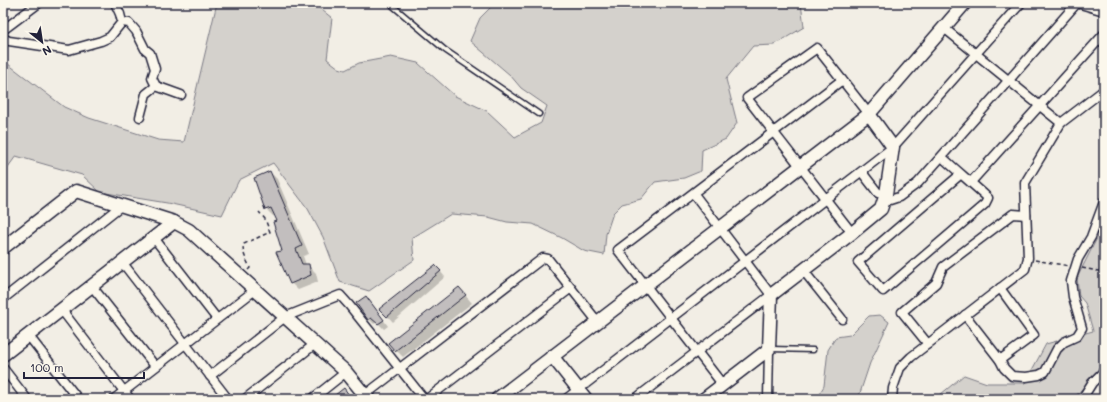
<svg xmlns="http://www.w3.org/2000/svg" width="1107" height="402" font-family="Mali,sans-serif">
<rect width="100%" height="100%" fill="#f2eee5"/>
<filter id="ink" filterUnits="userSpaceOnUse"><feTurbulence type="fractalNoise" baseFrequency=".025" numOctaves="2"/><feDisplacementMap in="SourceGraphic" scale="8" xChannelSelector="R" yChannelSelector="G"/><feConvolveMatrix kernelMatrix="1 2 1 2 8 2 1 2 1" color-interpolation-filters="sRGB"/></filter>
<g filter="url(#ink)">
<!-- green -->
<g fill="#d4d1cc" stroke="#7b7a84">
<polygon points="217,3 313,3 332,18 327,59 339,68 345,70 359,63 391,57 418,63 455,96 487,111 515,137 541,123 547,106 521,88 510,75 470,41 480,18 495,3 801,3 804,27 774,45 753,46 726,79 737,123 726,139 702,150 701,171 684,178 655,182 641,199 622,204 613,213 606,234 604,255 584,251 562,238 533,224 507,222 488,217 451,214 412,238 414,260 369,291 340,282 323,237 308,209 273,163 239,180 222,215 167,203 100,192 82,175 16,156 3,174 3,64 8,64 64,107 89,118 158,140 184,142"/>
<polygon points="1104,231 1104,364 1073,399 935,399 964,375 987,383 1025,383 1046,344 1093,331 1085,303 1079,296 1077,278 1099,234"/>
<polygon points="880,315 889,322 870,363 858,399 816,399 824,386 828,350 836,337 850,335 869,316"/>
</g>
<!-- shadow -->
<g fill="#0003">
<polygon points="270,172 277,179 309,254 303,256 306,265 308,265 316,273 318,282 298,290 291,283 278,221 276,216 273,216 266,209"/>
<polygon points="440,271 445,277 393,322 381,309"/>
<polygon points="459,288 472,303 403,357 396,350"/>
<polygon points="371,303 388,326 384,329 377,322 374,324 369,319"/>
<polygon points="344,389 352,399 331,399"/>
</g>
<!-- building -->
<g fill="#c2bebe" stroke="#22223b">
<polygon points="270,171 302,246 296,249 302,264 309,264 311,275 290,284 276,252 282,251 273,222 277,221 271,208 265,210 254,178"/>
<polygon points="435,265 441,271 387,317 379,309"/>
<polygon points="459,287 466,295 395,351 388,343"/>
<polygon points="366,296 384,320 378,324 371,318 368,320 356,303"/>
<polygon points="344,388 349,395 344,399 330,399"/>
</g>
<g fill="none" stroke-linecap="round" stroke-linejoin="round">
<defs>
<g id="lane">
<polyline points="391,3 393,6 445,50 539,114"/>
<polyline points="771,349 813,350"/>
</g>
<g id="street">
<polyline points="122,22 129,23 136,31 145,49 150,53 155,69 152,78 156,86 181,95"/>
<polyline points="944,28 1061,123"/>
<polyline points="3,30 39,3"/>
<polyline points="3,38 9,41 69,50 101,41 110,37 122,22 120,14 115,3"/>
<polyline points="140,117 146,94 156,86"/>
<path d="M942,157C957,171 973,184 988,198L985,204L883,291L858,262L961,174"/>
<polyline points="864,170 864,175 878,193 886,194"/>
<polyline points="971,182 1104,34"/>
<polyline points="884,202 899,197 918,183 1077,3 1104,11"/>
<polyline points="852,233 747,98 817,48 869,114"/>
<polyline points="154,238 217,319"/>
<polyline points="122,262 228,399"/>
<polyline points="803,270 842,319"/>
<polyline points="91,285 155,366"/>
<polyline points="3,299 122,205"/>
<polyline points="61,309 130,399"/>
<polyline points="965,315 1000,360 1004,368 1012,376 1026,377 1039,375 1045,372 1057,349 1064,342 1077,336 1082,328 1073,297 1071,281 1078,259 1091,237 1104,202"/>
<polyline points="28,335 78,399"/>
<polyline points="928,344 902,312 936,283 943,267 1013,214 1026,215"/>
<polyline points="1000,360 1034,335 1000,288"/>
<polyline points="3,368 27,399"/>
<polyline points="210,376 285,317 340,295 349,305 424,399"/>
<polyline points="723,385 618,250 842,80"/>
<polyline points="365,395 543,258 548,259 597,321"/>
<polyline points="114,399 255,290"/>
<polyline points="245,399 315,344"/>
<polyline points="312,399 346,372"/>
<polyline points="427,399 571,288"/>
<polyline points="566,399 893,147 1021,3"/>
<polyline points="635,399 771,295 694,194"/>
<polyline points="768,399 769,349"/>
<polyline points="892,399 893,388 900,368 911,357 1025,269 1028,258 1025,183 1061,123 1104,90"/>
<polyline points="1082,399 1092,383 1104,371"/>
</g>
<g id="secondary">
<polyline points="3,248 76,191 174,222 189,230 346,372 368,399"/>
<polyline points="3,355 174,222"/>
<polyline points="552,356 586,399"/>
<polyline points="497,399 869,114 965,3"/>
<polyline points="704,399 769,349 771,295 852,233 881,209 886,194 893,147 869,114"/>
</g>
</defs>
<!-- lane casing -->
<use href="#lane" stroke="#22223b" stroke-width="7"/>
<!-- street casing -->
<use href="#street" stroke="#22223b" stroke-width="11"/>
<!-- secondary casing -->
<use href="#secondary" stroke="#22223b" stroke-width="15"/>
<!-- path -->
<g stroke="#22223b" stroke-width="1.5" stroke-dasharray="4 3" stroke-linecap="butt">
<polyline points="1035,260 1069,266"/>
<polyline points="1082,268 1104,272"/>
<path d="M248,270L250,268C247,260 241,252 244,244L270,232L265,219L259,212"/>
</g>
<!-- lane -->
<use href="#lane" stroke="#fbf7ec" stroke-width="4"/>
<!-- street -->
<use href="#street" stroke="#fbf7ec" stroke-width="8"/>
<!-- secondary -->
<use href="#secondary" stroke="#fbf7ec" stroke-width="12"/>
</g>
</g>
<!-- margin -->
<rect width="1107" height="402" fill="none" stroke="#fbf7ec" stroke-width="16"/>
<rect x="8" y="8" width="1091" height="386" fill="none" stroke="#22223b" stroke-width="1.5" filter="url(#ink)"/>
<!-- north arrow -->
<g transform="translate(42 42) rotate(150)" stroke="#fbf7ec" stroke-width="3" paint-order="stroke">
<path d="M0-3L7 15L0 10L-7 15Z" fill="#22223b"/>
<text y="-6" font-size="11" font-weight="bold" text-anchor="middle" fill="#22223b">N</text>
</g>
<!-- scale -->
<path d="M24 372v6h120v-6" fill="none" stroke="#22223b" stroke-width="2"/>
<text x="30" y="372" font-size="12" fill="#22223b" stroke="#fbf7ec" stroke-width="3" paint-order="stroke">100 m</text>
</svg>
